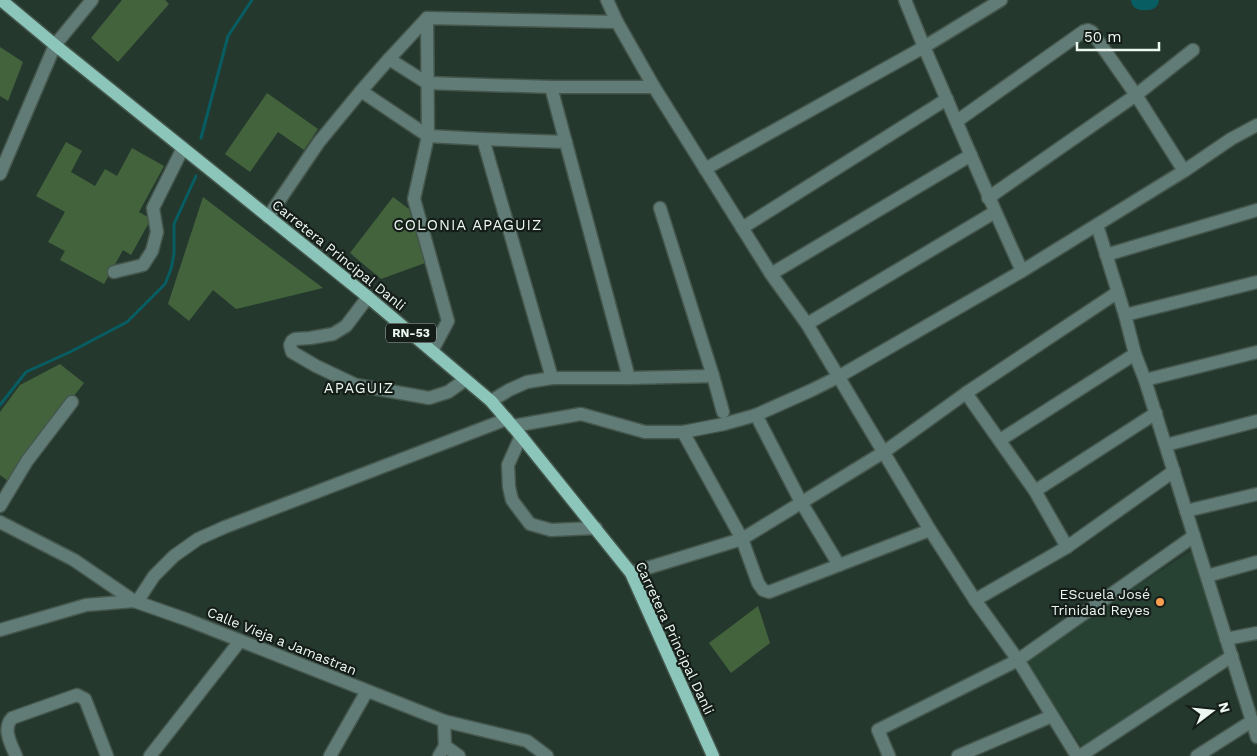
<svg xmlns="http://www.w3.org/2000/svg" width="1257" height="756" font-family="'Work Sans',sans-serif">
<rect width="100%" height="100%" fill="#25382e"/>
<!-- built -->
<polygon fill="#274133" points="1191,551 1226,653 1084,750 1024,659"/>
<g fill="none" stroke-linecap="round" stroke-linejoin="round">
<!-- stream -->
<g stroke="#075d62" stroke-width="3">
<polyline points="201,138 228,36 252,0"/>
<polyline points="0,405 26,372 70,352 127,322 165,284 171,269 174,254 174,224 196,176"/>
</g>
<!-- river -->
<polyline stroke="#075d62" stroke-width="20" points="1141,0 1149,0"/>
</g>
<!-- building -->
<g fill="#43633c">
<polygon points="122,0 165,0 169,4 118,62 91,38"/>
<polygon points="0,47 23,62 8,101 0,96"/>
<polygon points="267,93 318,129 304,150 278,132 250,172 225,154"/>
<polygon points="66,142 82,151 71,172 95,186 105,169 117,176 132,148 164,166 139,212 151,219 131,255 123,250 104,284 60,260 65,251 48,242 65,212 36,196"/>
<polygon points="203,197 254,236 323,288 236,309 213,290 189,321 168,304"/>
<polygon points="393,197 409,209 425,263 381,279 350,253"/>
<polygon points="60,364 84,383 8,481 0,475 0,412 20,385"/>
<polygon points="758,606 770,643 731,673 709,643"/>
</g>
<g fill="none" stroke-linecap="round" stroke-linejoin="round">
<defs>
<g id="minor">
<polyline points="607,0 617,22 654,87 771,274 807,324 930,530 975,600 1018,660 1077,756"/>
<polyline points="905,0 924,47 1001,0"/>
<polyline points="427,18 428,136 414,199 448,321 432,351"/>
<polyline points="389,59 427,18 617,22"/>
<polyline points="551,87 629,378"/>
<polyline points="361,91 389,59 427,83 551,87 654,87"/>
<polyline points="957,121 1084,31 1088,30 1092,32 1136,95 1184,171"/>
<polyline points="483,139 552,378"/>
<path d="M705,169L924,47C957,122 988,197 1022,271"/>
<polyline points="0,174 55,45 92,0"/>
<polyline points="988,198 1136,95 1193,50"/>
<polyline points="660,208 713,376 723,412"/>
<polyline points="268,217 319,142 361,91 428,136 483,139 566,142"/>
<polyline points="1097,225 1125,315 1135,354 1145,380 1257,737"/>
<polyline points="742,228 947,99"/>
<polyline points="1106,255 1257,210"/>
<polyline points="114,272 143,265 152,251 157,232 153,208 183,148"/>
<polyline points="771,274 971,155"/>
<polyline points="368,297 346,326 333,334 310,338 295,339 292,341 290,345 292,352 316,366 356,385 429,398 448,392 465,380"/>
<polyline points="1125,315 1257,282"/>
<polyline points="807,324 995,212"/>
<polyline points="1145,380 1257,352"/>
<polyline points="966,393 1035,491 1067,547"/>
<polyline points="491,401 509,390 527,382 552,378 629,378 713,376"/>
<polyline points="756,415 801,502 839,565"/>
<polyline points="513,426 581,414 645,432 683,432 724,424 756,415 812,390 838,377 1022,271 1184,171 1231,139 1257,125"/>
<polyline points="683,432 742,539 758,583 763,590 769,592 930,530"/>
<polyline points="521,436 508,465 509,487 512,500 530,524 551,530 596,528"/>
<polyline points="1000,440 1135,354"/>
<polyline points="1166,445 1257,421"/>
<polyline points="1035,491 1156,413"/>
<polyline points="0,506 27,461 72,402"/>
<polyline points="1186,511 1257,494"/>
<polyline points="0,522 74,560 134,601"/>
<polyline points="631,573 742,539 884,452 966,393 1118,292"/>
<polyline points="1207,576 1257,562"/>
<polyline points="975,600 1067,547 1174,471"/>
<polyline points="137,602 154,576 174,556 198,539 225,527 507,419"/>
<polyline points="0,630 86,605 134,601 188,620 444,721 527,741 547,756"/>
<polyline points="1226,639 1257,633"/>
<polyline points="445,746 459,756"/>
<path d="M16,756C11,744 2,729 12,718L77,695L85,699L107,756"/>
<polyline points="150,756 240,641"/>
<polyline points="330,756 367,691"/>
<polyline points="439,756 445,746 444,721"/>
<polyline points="889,756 878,730 1018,660 1194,536"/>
<polyline points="958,756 1052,716"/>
<polyline points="1080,756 1232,656"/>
<polyline points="1197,756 1252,721"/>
</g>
<polyline id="major" points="1,0 55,45 368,297 491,401 521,436 631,573 713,756"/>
</defs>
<!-- minor casing -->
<use href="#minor" stroke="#45574d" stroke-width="15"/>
<!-- major casing -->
<use href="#major" stroke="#45574d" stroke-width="15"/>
<!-- minor -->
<use href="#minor" stroke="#617c77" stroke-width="12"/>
<!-- major -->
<use href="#major" stroke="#8cc5b9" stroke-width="12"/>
</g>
<!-- markers -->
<circle fill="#fa9f4f" stroke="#151d19" stroke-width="2" cx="1160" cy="602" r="5"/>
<g text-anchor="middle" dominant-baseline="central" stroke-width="4.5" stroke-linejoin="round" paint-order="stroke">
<!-- shield labels -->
<rect fill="#151d19" stroke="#acb6b1" stroke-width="1" x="386" y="323.5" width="50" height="19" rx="4"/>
<g font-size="12" font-weight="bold" fill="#edf8f2">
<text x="411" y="333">RN-53</text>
</g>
<!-- street labels -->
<g font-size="14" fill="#edf8f2" stroke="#151d19">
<text transform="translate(339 255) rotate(39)">Carretera Principal Danli</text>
<text transform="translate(675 638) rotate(65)">Carretera Principal Danli</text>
<text transform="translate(282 641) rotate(22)">Calle Vieja a Jamastran</text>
</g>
<!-- poi labels -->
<g font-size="14" fill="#edf8f2" stroke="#151d19" text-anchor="end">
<text x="1150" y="594">EScuela José<tspan x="1150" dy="16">Trinidad Reyes</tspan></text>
</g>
<!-- neighbourhood labels -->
<g font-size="15" letter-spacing="1" fill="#edf8f2" stroke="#151d19">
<text x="468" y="225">COLONIA APAGUIZ</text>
<text x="359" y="388">APAGUIZ</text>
</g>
</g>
<!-- north arrow -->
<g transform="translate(1212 711) rotate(74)" stroke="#151d19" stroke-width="4" paint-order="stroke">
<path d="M0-4L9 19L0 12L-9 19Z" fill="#edf8f2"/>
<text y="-8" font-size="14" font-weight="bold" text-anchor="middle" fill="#edf8f2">N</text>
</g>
<!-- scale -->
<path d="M1077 42v8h82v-8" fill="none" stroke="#edf8f2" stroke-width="2.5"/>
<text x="1084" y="42" font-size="15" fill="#edf8f2" stroke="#151d19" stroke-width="4" paint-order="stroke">50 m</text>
</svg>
